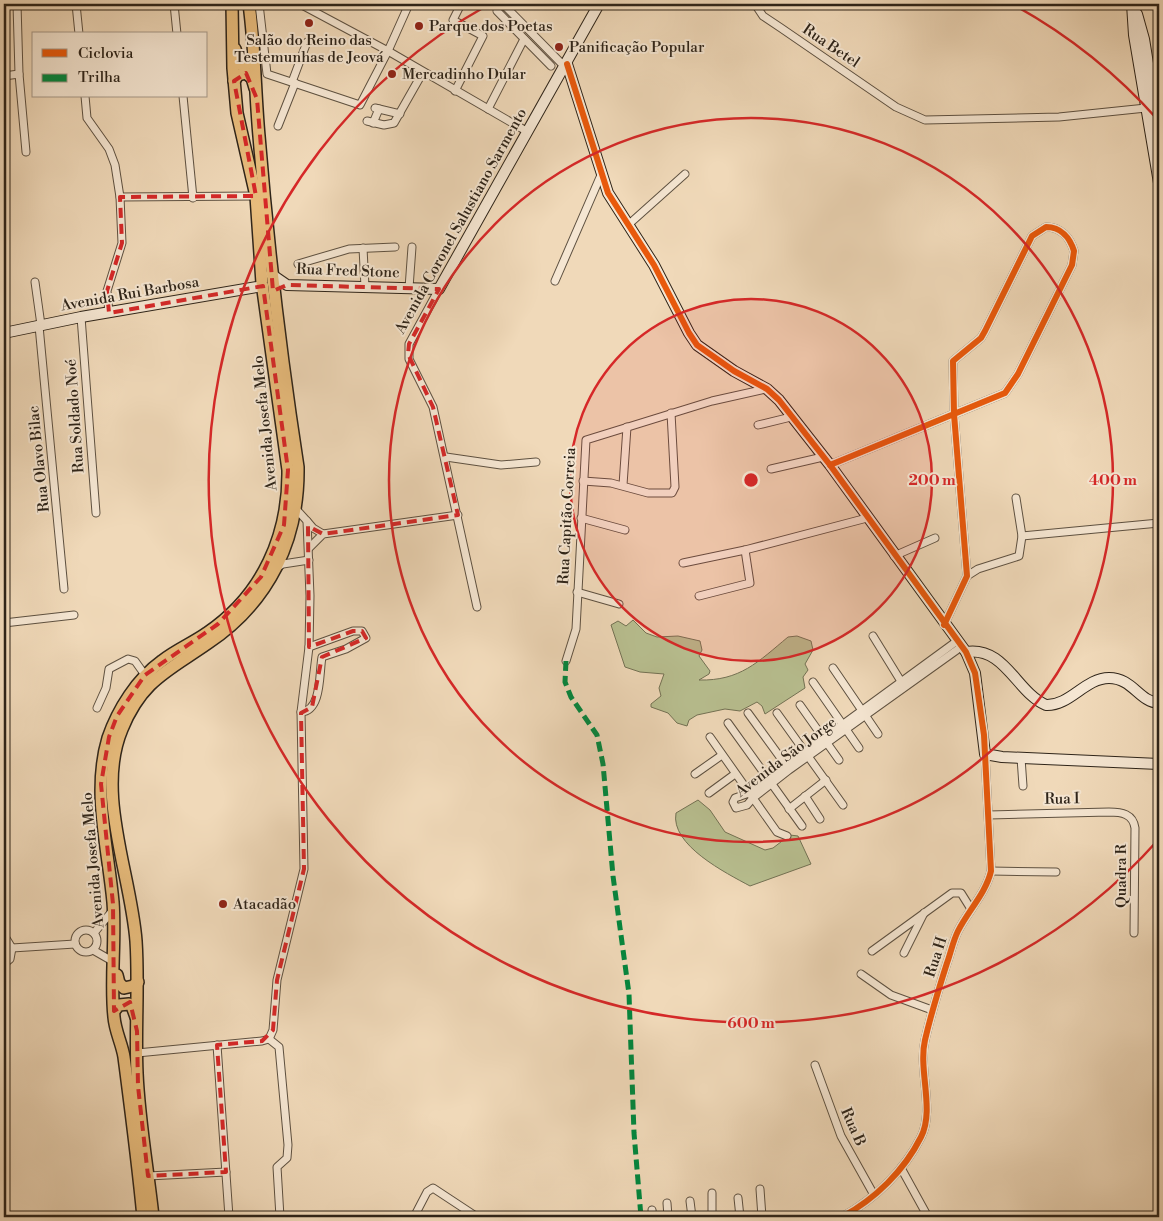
<svg xmlns="http://www.w3.org/2000/svg" width="1163" height="1221" font-family="'Libre Bodoni',serif">
<rect width="100%" height="100%" fill="#f0d9b9"/>
<filter id="stains"><feTurbulence type="fractalNoise" baseFrequency=".004" numOctaves="4"/><feColorMatrix values="0 0 0 0 .2 0 0 0 0 .09 0 0 0 0 .02 0 0 0 .5 -.17"/></filter>
<radialGradient id="worn" r=".72"><stop offset=".6" stop-color="#630" stop-opacity="0"/><stop offset="1" stop-color="#630" stop-opacity=".3"/></radialGradient>
<!-- green -->
<g fill="#b8bf90" stroke="#737254">
<path d="M633,620L646,633L657,637L678,636L700,641L702,650L699,656L710,671L709,674L699,680C740,681 758,662 788,637L797,636L811,641L813,650L805,664L808,670L803,677L805,688L765,714L762,706L757,702L740,711L725,709L697,715L689,720L687,726L677,723L668,713L651,707V704L661,696L659,688L664,674L640,672L625,667L611,625L618,621L626,626Z"/>
<path d="M698,800L710,810L725,832L765,850L773,848L790,835L798,836L811,864L750,886C726,873 670,845 676,813Z"/>
</g>
<g fill="none" stroke-linecap="round" stroke-linejoin="round">
<defs>
<g id="street">
<polyline points="17,4 19,74 26,152"/>
<polyline points="76,4 79,34"/>
<polyline points="174,4 177,34"/>
<polyline points="259,4 267,74 360,105 388,51 409,4"/>
<polyline points="300,4 388,51 528,132"/>
<polyline points="503,4 565,67"/>
<polyline points="755,4 763,16 781,28 896,107 925,120 1059,117 1146,108"/>
<polyline points="497,11 551,66"/>
<polyline points="4,76 19,74"/>
<polyline points="292,82 307,42"/>
<polyline points="455,91 483,36 453,20 461,4"/>
<polyline points="85,96 87,118 109,149 115,165 120,197 122,243 107,291 109,313"/>
<polyline points="183,96 193,198"/>
<polyline points="375,108 400,114"/>
<polyline points="488,109 524,39"/>
<polyline points="367,121 384,125 394,123 423,72"/>
<polyline points="373,123 379,109"/>
<polyline points="278,126 295,83"/>
<polyline points="120,197 256,196"/>
<polyline points="628,225 685,174"/>
<polyline points="363,248 365,287"/>
<polyline points="298,264 349,249 395,247"/>
<polyline points="555,281 601,175"/>
<polyline points="35,282 41,325"/>
<polyline points="409,288 412,247"/>
<polyline points="439,289 409,344 409,359 433,407 477,607"/>
<polyline points="81,317 96,513"/>
<polyline points="39,326 64,589"/>
<polyline points="758,425 791,417"/>
<polyline points="446,457 501,465 536,462"/>
<path d="M830,465L1005,393L1018,374L1072,265L1074,251C1070,238 1061,227 1046,227L1032,236L985,331L981,338L953,361L954,414L967,576L944,625"/>
<polyline points="771,469 823,457"/>
<polyline points="583,481 611,483 648,493 672,493 675,487 671,413"/>
<polyline points="623,485 627,427"/>
<polyline points="581,518 625,530"/>
<polyline points="307,521 313,528 323,534"/>
<polyline points="1022,536 1159,523"/>
<polyline points="309,548 323,534 458,515"/>
<polyline points="894,556 935,538"/>
<polyline points="683,563 745,550 867,518"/>
<polyline points="276,568 283,564 309,560"/>
<polyline points="967,576 978,569 1019,556 1022,536 1016,498"/>
<polyline points="577,592 619,604"/>
<polyline points="699,596 750,583 745,550"/>
<polyline points="4,605 5,623"/>
<polyline points="4,623 74,615"/>
<polyline points="873,636 902,683"/>
<polyline points="957,641 749,793 735,798 733,802 736,808 747,805 753,798 789,770 961,647"/>
<polyline points="566,661 576,629 586,440 712,401 766,389"/>
<polyline points="833,668 878,734"/>
<polyline points="813,682 859,748"/>
<polyline points="800,705 839,760"/>
<polyline points="97,708 106,688 109,669 128,659 135,661 145,675"/>
<path d="M301,712C322,711 319,673 322,657L346,649L366,638L362,631H353L309,647"/>
<polyline points="748,713 788,768"/>
<polyline points="777,713 843,805"/>
<polyline points="728,723 802,826"/>
<polyline points="710,737 777,832 787,836"/>
<polyline points="1021,758 1023,786"/>
<polyline points="695,774 722,755"/>
<polyline points="709,793 735,774"/>
<polyline points="805,796 820,819"/>
<polyline points="789,809 826,780"/>
<path d="M989,815L1109,812C1122,812 1133,814 1135,828L1134,933"/>
<polyline points="991,871 1056,872"/>
<circle cx="86" cy="941" r="11"/>
<polyline points="94,933 113,910"/>
<polyline points="4,935 12,948 10,959 4,964"/>
<polyline points="12,948 75,944"/>
<polyline points="93,950 114,962"/>
<polyline points="872,951 952,893 961,893 971,909"/>
<polyline points="904,953 924,913"/>
<polyline points="861,974 891,995 932,1010"/>
<polyline points="269,1039 279,1047 288,1145 287,1158 277,1167 280,1217"/>
<polyline points="217,1045 229,1217"/>
<polyline points="137,1053 262,1041 269,1039 273,1030 277,980 304,869 301,712 309,647 310,596 307,521 296,509"/>
<polyline points="815,1065 841,1136 874,1195"/>
<polyline points="901,1168 928,1217"/>
<polyline points="148,1176 226,1172"/>
<polyline points="760,1189 762,1217"/>
<polyline points="712,1193 712,1217"/>
<polyline points="738,1198 740,1217"/>
<polyline points="690,1201 692,1217"/>
<polyline points="667,1203 668,1217"/>
<polyline points="652,1210 653,1217"/>
<polyline points="414,1217 427,1192 433,1188 477,1217"/>
<path d="M842,1217C875,1199 904,1171 921,1137C935,1110 918,1070 925,1040C931,1014 939,988 947,963C951,952 953,941 958,931C968,911 986,893 991,871L985,754"/>
</g>
<g id="secondary">
<polyline points="1132,4 1134,35 1159,183"/>
<polyline points="1137,14 1144,39 1159,131"/>
<polyline points="567,64 608,193 654,265 689,333 697,345 734,371 767,389 779,400 830,465 966,652 975,673 985,754 1002,757 1159,764"/>
<polyline points="271,274 287,285 439,289 599,4"/>
<polyline points="4,333 81,317 263,286"/>
<path d="M966,652C1005,646 1016,692 1046,705C1070,706 1085,678 1109,678C1133,678 1139,702 1159,703"/>
</g>
<g id="primary">
<polyline points="235,49 240,64 247,64 256,58"/>
<polyline points="234,81 238,75 246,73 252,78 255,88"/>
<polyline points="117,975 119,983 124,988 133,986 138,982"/>
<polyline points="114,1011 119,1005 129,1004 132,1006 136,1017"/>
<path d="M143,1217C138,1164 131,1111 124,1057C122,1044 115,1031 114,1017C110,981 116,940 113,902C108,848 92,791 108,738C118,709 137,679 162,661C176,650 193,643 207,633C263,595 289,535 288,470L262,283L256,196L237,113L233,68L232,4"/>
<path d="M153,1217C148,1170 139,1121 137,1073C135,1029 139,985 136,941C131,874 95,793 122,729C142,680 168,671 208,643C269,602 299,540 298,467C281,357 268,247 259,136C255,92 255,48 249,4"/>
</g>
</defs>
<!-- street casing -->
<use href="#street" stroke="#5e5141" stroke-width="9"/>
<!-- secondary casing -->
<use href="#secondary" stroke="#2e2419" stroke-width="12"/>
<!-- primary casing -->
<use href="#primary" stroke="#2e2419" stroke-width="14"/>
<!-- street -->
<use href="#street" stroke="#f5e6d2" stroke-width="7"/>
<!-- secondary -->
<use href="#secondary" stroke="#f5e6d2" stroke-width="10"/>
<!-- primary -->
<use href="#primary" stroke="#e8bc7c" stroke-width="11"/>
<!-- quiet -->
<polyline stroke="#00873e" stroke-width="5" stroke-dasharray="10 5" stroke-linecap="butt" points="566,661 565,682 571,697 597,735 603,764 613,876 629,994 634,1133 641,1217"/>
<defs>
<g id="cycleway">
<path d="M567,64L608,193L654,265L689,333L697,345L734,371L767,389L779,400L830,465L966,652L975,673L984,735L991,871C986,893 968,911 958,931C953,941 951,952 947,963C939,988 931,1014 925,1040C918,1070 935,1110 921,1137C904,1171 875,1199 842,1217"/>
<path d="M830,465L1005,393L1018,374L1072,265L1074,251C1070,238 1061,227 1046,227L1032,236L985,331L981,338L953,361L954,414L967,576L944,625"/>
</g>
</defs>
<!-- cycleway casing -->
<use href="#cycleway" stroke="#f5e6d2" stroke-width="9"/>
<!-- cycleway -->
<use href="#cycleway" stroke="#e8590c" stroke-width="6"/>
</g>
<!-- marked area -->
<path fill="none" stroke="#d62828" stroke-width="4" stroke-dasharray="10 6" stroke-linejoin="round" d="M246,73L257,99L273,291L287,285L439,289L409,344L408,354L433,407L458,515L323,534L308,526L309,647L353,631H362L366,638L322,657L312,707L301,713L304,869L277,980L273,1030L262,1041L217,1045L226,1172L148,1176L138,1086L137,1031L130,1002L114,1011L113,904L101,784L109,737L117,716L145,675L218,624L261,577L284,525L288,470L263,286L109,313L107,291L122,243L120,197L256,196L234,81Z"/>
<!-- distance rings -->
<circle cx="751" cy="480" r="181" fill="#d62828" fill-opacity=".12"/>
<g fill="none" stroke="#d62828" stroke-width="2.5">
<circle cx="751" cy="480" r="181"/>
<circle cx="751" cy="480" r="362"/>
<path d="M1158 840A543 543 0 1 1 488 5M1014 5A543 543 0 0 1 1158 120"/>
</g>
<!-- markers -->
<g fill="#8f2418" stroke="#f5e6d2" stroke-width="2">
<circle cx="309" cy="23" r="5"/>
<circle cx="419" cy="26" r="5"/>
<circle cx="559" cy="47" r="5"/>
<circle cx="392" cy="74" r="5"/>
<circle cx="223" cy="904" r="5"/>
</g>
<g text-anchor="middle" dominant-baseline="central" stroke-width="4" stroke-linejoin="round" paint-order="stroke">
<!-- poi labels -->
<g font-size="15" fill="#2e2419" stroke="#f5e6d2" text-anchor="start">
<text x="429" y="26">Parque dos Poetas</text>
<text x="309" y="40" text-anchor="middle">Salão do Reino das<tspan x="309" dy="17">Testemunhas de Jeová</tspan></text>
<text x="569" y="47">Panificação Popular</text>
<text x="402" y="74">Mercadinho Dular</text>
<text x="233" y="904">Atacadão</text>
</g>
<!-- street labels -->
<g font-size="15" fill="#2e2419" stroke="#f5e6d2">
<text transform="translate(831 46) rotate(34)">Rua Betel</text>
<text transform="translate(461 221) rotate(-61)">Avenida Coronel Salustiano Sarmento</text>
<text transform="translate(348 271) rotate(2)">Rua Fred Stone</text>
<text transform="translate(130 294) rotate(-10)">Avenida Rui Barbosa</text>
<text transform="translate(75 416) rotate(-94)">Rua Soldado Noé</text>
<text transform="translate(265 423) rotate(-96)">Avenida Josefa Melo</text>
<text transform="translate(39 459) rotate(-96)">Rua Olavo Bilac</text>
<text transform="translate(567 516) rotate(-87)">Rua Capitão Correia</text>
<text transform="translate(786 757) rotate(-37)">Avenida São Jorge</text>
<text transform="translate(1062 799) rotate(-1)">Rua I</text>
<text transform="translate(93 860) rotate(-95)">Avenida Josefa Melo</text>
<text transform="translate(1121 876) rotate(-90)">Quadra R</text>
<text transform="translate(936 957) rotate(-72)">Rua H</text>
<text transform="translate(853 1127) rotate(66)">Rua B</text>
</g>
</g>
<circle cx="751" cy="480" r="8" fill="#d62828" stroke="#f5e6d2" stroke-width="2.5"/>
<g font-size="15" text-anchor="middle" font-weight="bold" fill="#d62828" stroke="#f5e6d2" stroke-width="4" stroke-linejoin="round" paint-order="stroke">
<text x="932" y="485">200 m</text>
<text x="1113" y="485">400 m</text>
<text x="751" y="1028">600 m</text>
</g>
<!-- margin -->
<rect width="1163" height="1221" fill="none" stroke="#f0d9b9" stroke-width="20"/>
<rect x="5" y="5" width="1153" height="1211" fill="none" stroke="#2e2419" stroke-width="2.5"/>
<rect x="10" y="10" width="1143" height="1201" fill="none" stroke="#2e2419"/>
<!-- legend -->
<rect x="32" y="32" width="175" height="65" fill="#f5e6d2" stroke="#a59888"/>
<rect x="42" y="49" width="25" height="8" fill="#e8590c" stroke="#a59888"/>
<text x="78" y="58" font-size="15" fill="#2e2419">Ciclovia</text>
<rect x="42" y="74" width="25" height="8" fill="#00873e" stroke="#a59888"/>
<text x="78" y="82" font-size="15" fill="#2e2419">Trilha</text>
<rect width="100%" height="100%" filter="url(#stains)"/>
<rect width="100%" height="100%" fill="url(#worn)"/>
</svg>
